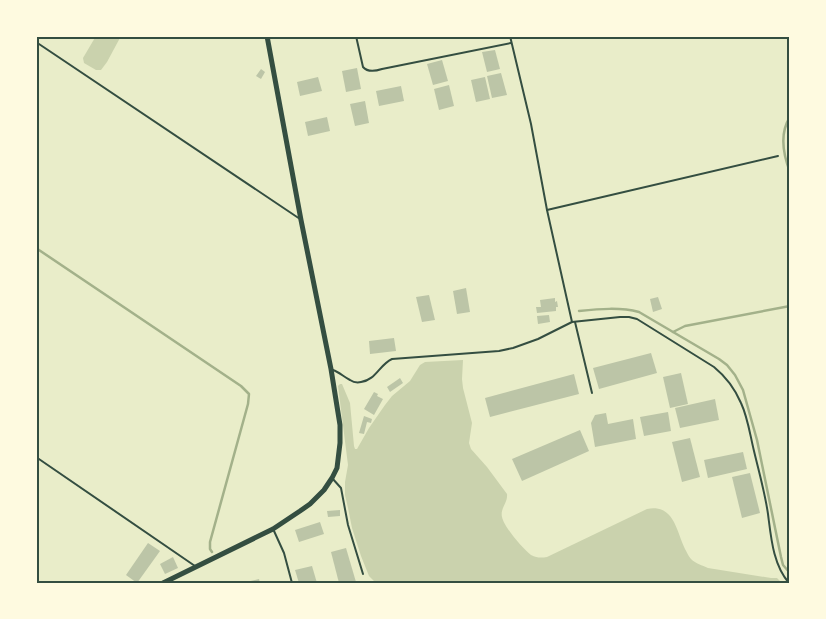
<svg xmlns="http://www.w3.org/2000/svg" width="826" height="619" font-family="'Fira Sans Condensed',sans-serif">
<rect width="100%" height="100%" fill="#e9edc9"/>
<!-- green -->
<g fill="#cad2ad">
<polygon points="96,36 121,36 107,62 101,70 96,70 84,63 83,58"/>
<path d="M463,360L462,379L463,388L472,423L469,443L471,449L487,467L507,494C508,503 500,508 502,517C504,527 523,549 531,555C537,558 541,558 547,557L647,509C674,504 676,530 685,549C687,552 688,556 691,559C696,564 702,565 708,568L771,578H777L782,583H376L369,576L361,556L352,528L348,508L345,495V482L348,465L338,386L340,384H342L350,403L354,446L355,449H357L369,428L385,405L392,396L410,381L420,365L425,362Z"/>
</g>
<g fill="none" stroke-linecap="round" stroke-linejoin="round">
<!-- stream -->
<g stroke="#a3b18a" stroke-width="2.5">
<path d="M790,117C779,134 783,154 790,172"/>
<polyline points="36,248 241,386 249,394 248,404 210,542 210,549 212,552"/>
<path d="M579,311C599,309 620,307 639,312L719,359L727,365L735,375L743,390L757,440L781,557L783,565L790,573"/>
<polyline points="673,332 685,326 790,306"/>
</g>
</g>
<!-- building -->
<g fill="#bcc5a7">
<polygon points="495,50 500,69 487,72 482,52"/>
<polygon points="442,60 448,81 433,85 427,64"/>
<polygon points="357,68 361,89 346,92 342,71"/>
<polygon points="261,69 265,72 261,79 256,76"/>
<polygon points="501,73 507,95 492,98 487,76"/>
<polygon points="318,77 322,91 300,96 297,82"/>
<polygon points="485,77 490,99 476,102 471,80"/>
<polygon points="449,85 454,106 439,110 434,89"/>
<polygon points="401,86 404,101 379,106 376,91"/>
<polygon points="365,101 369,123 355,126 350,104"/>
<polygon points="327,117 330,131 308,136 305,122"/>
<polygon points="466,288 470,312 457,314 453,291"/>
<polygon points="429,295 435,320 422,322 416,297"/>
<polygon points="658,297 662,309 653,312 650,299"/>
<polygon points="555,298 555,302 557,301 558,307 556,307 556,311 537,313 536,307 541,307 540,300"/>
<polygon points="549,315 550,322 538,324 537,316"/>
<polygon points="394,338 396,351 370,354 369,341"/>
<polygon points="651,353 657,373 599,389 593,368"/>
<polygon points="681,373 688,404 670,408 663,377"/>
<polygon points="574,374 579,394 490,417 485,398"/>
<polygon points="400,378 403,383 390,392 387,387"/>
<polygon points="374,392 378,394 377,396 383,399 374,415 364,409"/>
<polygon points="715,399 719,420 680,428 675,408"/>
<polygon points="668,412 671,431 644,436 640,417"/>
<polygon points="606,413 608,424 633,419 636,439 595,447 591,423 595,415"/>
<polygon points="364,416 372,419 371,423 367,422 364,434 359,433"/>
<polygon points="580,430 589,451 522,481 512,459"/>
<polygon points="690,438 700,477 682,482 672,442"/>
<polygon points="743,452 747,469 708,478 704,460"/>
<polygon points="750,473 760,513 742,518 732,477"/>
<polygon points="340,510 340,516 328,517 327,511"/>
<polygon points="320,522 324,534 299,542 295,530"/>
<polygon points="148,543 160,551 137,583 126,575"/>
<polygon points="346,548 356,582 353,583 339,583 331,552"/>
<polygon points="173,557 178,568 165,574 160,564"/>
<polygon points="312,566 317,583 299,583 295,570"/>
<polygon points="259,579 260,583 247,583 246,582"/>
</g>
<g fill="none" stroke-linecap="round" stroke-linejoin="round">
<!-- service -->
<g stroke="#344e41" stroke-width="2">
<path d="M356,36L363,67C368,73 376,71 382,69L511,43"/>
<polyline points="510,36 531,124 547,210 572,322"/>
<polyline points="36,42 300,219"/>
<polyline points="790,139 788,143 790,154"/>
<polyline points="547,210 778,156"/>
<polyline points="575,322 592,393"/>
<path d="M333,370C339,372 344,377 350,380C353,382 357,383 361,382C376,380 379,365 392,359L499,351L513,348L538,339L572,322L620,317H629L637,319L714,367C725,376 735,389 741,403C748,418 750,435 754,451C759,472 765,493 768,514C771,537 773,565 789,583"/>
<polyline points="36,457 195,566"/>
<polyline points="332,478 341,488 348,525 363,574"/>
<polyline points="274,531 284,553 292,583"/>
</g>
<!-- tertiary -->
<polyline stroke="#344e41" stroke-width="5" points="163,583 273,529 300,511 310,504 324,490 332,478 337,468 340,443 340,425 331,369 301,220 267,36"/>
</g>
<!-- border -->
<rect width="826" height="619" fill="none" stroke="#fefae0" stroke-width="75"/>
<rect x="38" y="38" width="750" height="544" fill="none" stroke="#344e41" stroke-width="2"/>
</svg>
